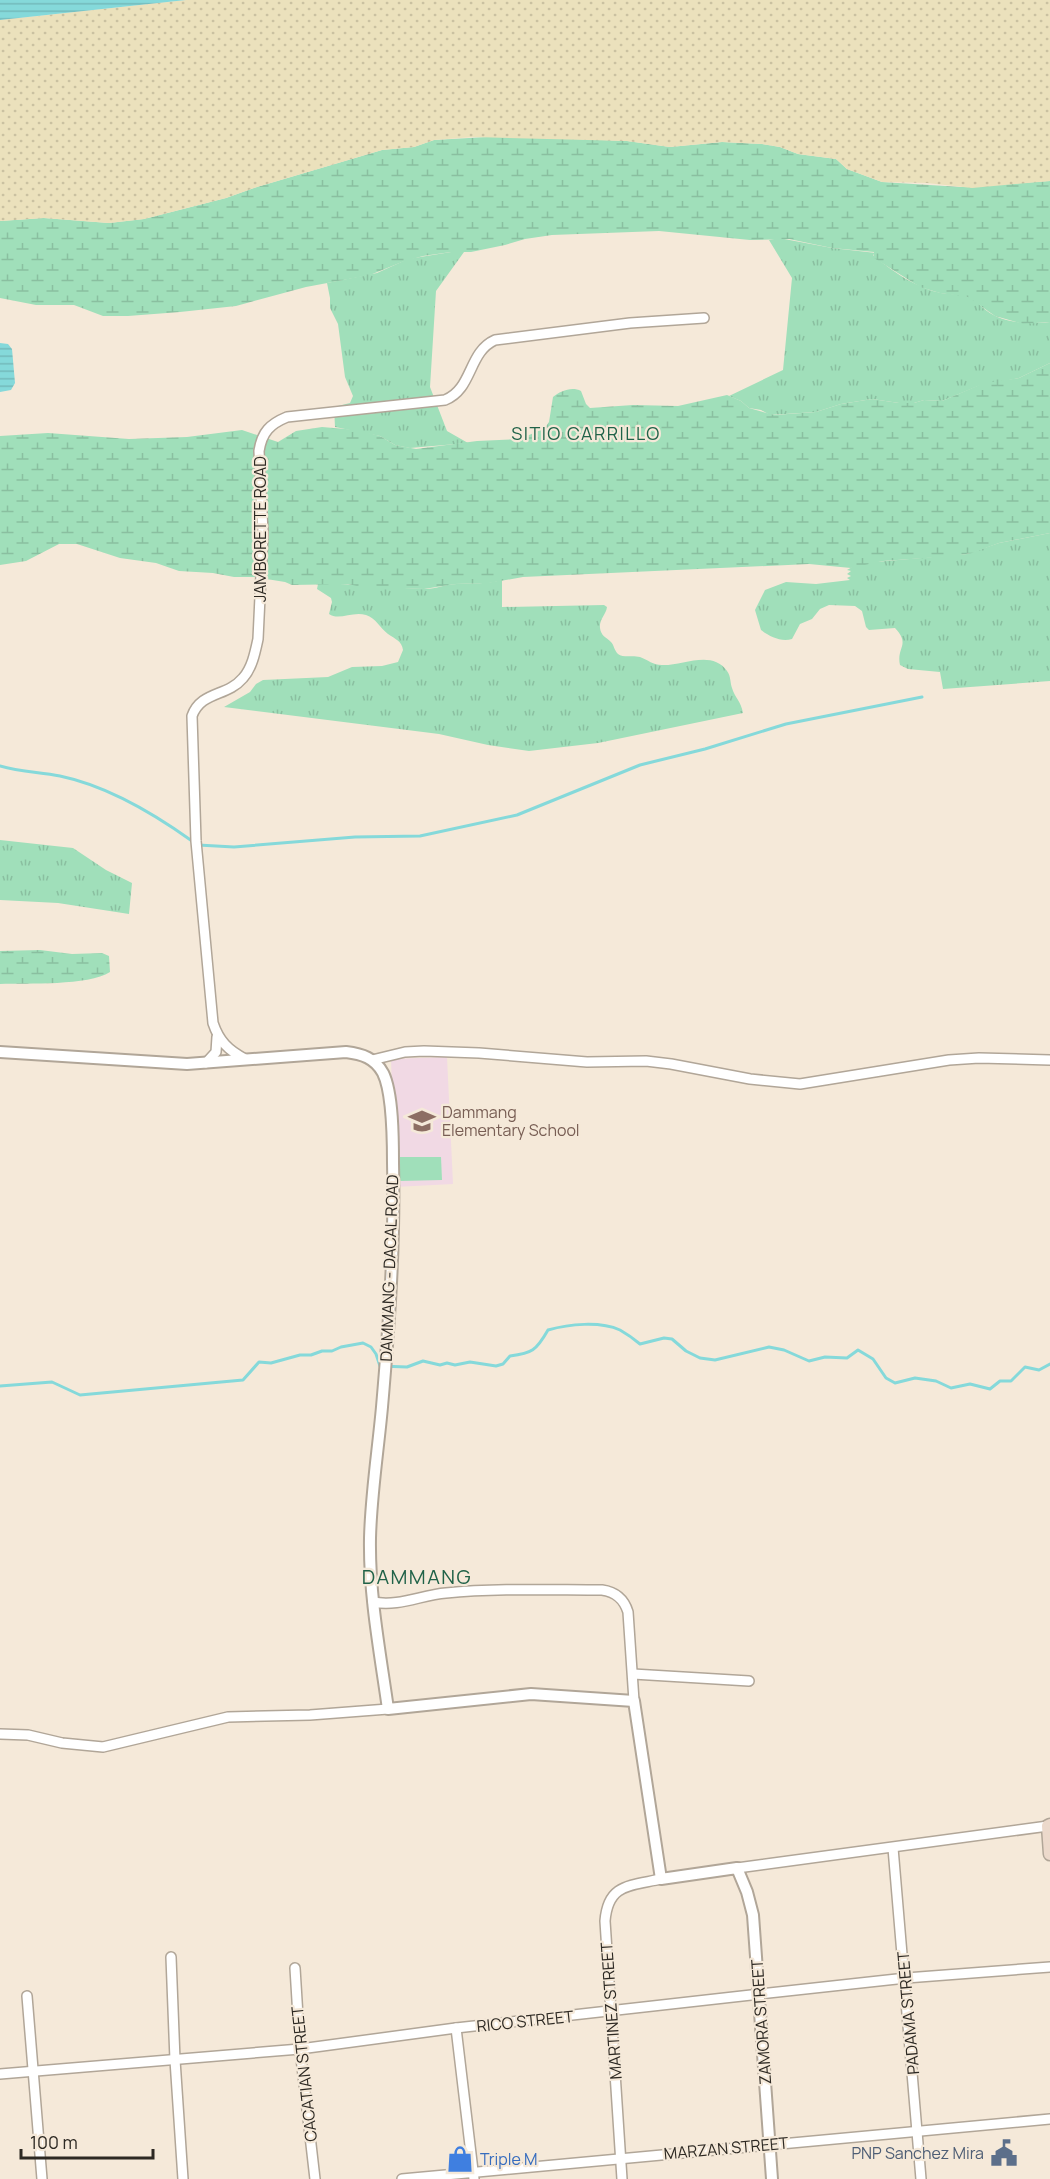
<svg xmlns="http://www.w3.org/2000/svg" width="1050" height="2179" font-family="Manrope,sans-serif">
<defs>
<pattern id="grass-tufts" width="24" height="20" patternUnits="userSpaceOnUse" patternTransform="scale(1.5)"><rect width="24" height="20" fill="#a0dfba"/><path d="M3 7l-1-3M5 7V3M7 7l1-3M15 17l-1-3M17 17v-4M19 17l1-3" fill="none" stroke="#8abfa0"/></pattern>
<pattern id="wetland-marsh" width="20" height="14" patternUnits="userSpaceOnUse" patternTransform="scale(1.5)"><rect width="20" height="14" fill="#a0dfba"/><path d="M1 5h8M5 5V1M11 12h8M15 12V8" fill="none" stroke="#8abfa0"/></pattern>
<pattern id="sand-dots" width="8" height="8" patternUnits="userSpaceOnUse" patternTransform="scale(1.5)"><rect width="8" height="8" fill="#ebe1bc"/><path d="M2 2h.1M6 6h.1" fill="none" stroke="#cac1a1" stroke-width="1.8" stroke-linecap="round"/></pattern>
<pattern id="water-rules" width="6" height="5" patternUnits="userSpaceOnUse" patternTransform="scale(1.5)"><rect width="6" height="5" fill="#85d9da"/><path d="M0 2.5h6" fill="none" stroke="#73babb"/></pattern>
</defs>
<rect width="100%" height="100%" fill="#f5e9d9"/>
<!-- education -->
<polygon fill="#f1d9e4" points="447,1057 453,1184 395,1187 391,1059"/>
<!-- grass -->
<g fill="url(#grass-tufts)">
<path d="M779,238L832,248L876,253L873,255C889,269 915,287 937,292C947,295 958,293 969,297C977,300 980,306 987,311C1004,324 1030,324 1050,322V363L1019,378L978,386L942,401L924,400L914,403H899L872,399L841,404L816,412L770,415L761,410L749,408L741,401L729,396L783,370L792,278L769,240Z"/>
<polygon points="451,252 464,252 436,291 430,387 447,431 468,443 410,448 395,445 380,436 335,427 334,407 350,403 353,396 345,377 338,324 330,308 330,298 327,283 377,273 408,259"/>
<path d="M1050,533V681L943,689L940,672L908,669L900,665C896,647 911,645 895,628L869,630L866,627L862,611L855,606L829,605L820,609L812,619L800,624L792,639C781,642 770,637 761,630L755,610L765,590L786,582L816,584L850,580L847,578L851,576L847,574L851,571L847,570L854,566L875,562L967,554L999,543Z"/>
<path d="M502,580V607L604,605L607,607C606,615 599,619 600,628C601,636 606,637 611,642C614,645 614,650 618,654C623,658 633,655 640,657C648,660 653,665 662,665C682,666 712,649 727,671C731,676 730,683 732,688C735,698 741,701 743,713L598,743L529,751L488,745L439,734L224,707L250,692L256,684L263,680L328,677L352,667L382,666L398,662L403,650C402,641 395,639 388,634C380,628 376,618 366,615C352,611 339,621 329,614L332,602L331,598L317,589L318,584C354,583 389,588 425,589C436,589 446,584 457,584C472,583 487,584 502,580Z"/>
<polygon points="0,840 73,848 106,870 132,883 129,914 58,903 0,900"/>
</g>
<!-- wetland -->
<g fill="url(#wetland-marsh)">
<polygon points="504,136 627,141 670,147 722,142 762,144 780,147 798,154 836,159 847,169 882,182 961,187 1050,181 1050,322 1023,324 995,316 968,297 940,293 920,287 874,258 874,252 832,248 789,239 750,240 659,231 552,235 525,239 505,245 471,252 451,252 423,256 402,262 370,275 306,287 236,306 180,312 128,316 103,316 74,305 36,305 0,298 0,221 44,218 109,223 144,219 226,198 257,187 382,150 414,147 434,140"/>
<path d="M1050,363V533L999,543L972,553L954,556L883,561L851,568L809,564L523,577L489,583L455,584L424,589L361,587L348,584L292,585L285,582L254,577H234L213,573L179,571L156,563L120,558L77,544H59L26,561L0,565V436L48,433L129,439L187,437L242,430L278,442L296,431L322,427L357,430L380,436L395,445L416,449L477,441L520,439L545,428L549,422L553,397C560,391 572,386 581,391L586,404L590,408L633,405L678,406L727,395L741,401L749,408L774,415L816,412L841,404L872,399L899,403H914L924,400L942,401L984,383L1019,378Z"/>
<path d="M40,950L72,954L102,953L109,956L110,972C88,986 28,983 0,984V951Z"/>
</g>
<!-- sand -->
<polygon fill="url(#sand-dots)" points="186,0 1050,0 1050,181 972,188 927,183 882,182 847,169 836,159 798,154 780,147 762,144 722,142 670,147 627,141 474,137 434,140 414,147 382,150 257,187 226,198 144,219 109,223 44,218 0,221 0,20"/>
<!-- pitch -->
<polygon fill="#a0dfba" points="441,1157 442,1180 400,1181 400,1157"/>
<!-- water -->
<g fill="url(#water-rules)">
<polygon points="0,0 186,0 0,20"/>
<polygon points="0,343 8,344 12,349 15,383 11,390 0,392"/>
</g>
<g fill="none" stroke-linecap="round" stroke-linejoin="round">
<!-- stream -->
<g stroke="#85d9da" stroke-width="3">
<path d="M0,766C20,772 39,772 60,776C108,786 153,813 192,841"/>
<polyline points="198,845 234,847 355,837 420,836 517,815 640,765 705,749 786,724 922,697"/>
<path d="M0,1386L52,1382L80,1395L243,1380L259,1362L271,1363L300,1355H311L322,1351H332L341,1347L363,1343L371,1347L376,1354L380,1366L407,1367L423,1361L440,1365L447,1363L455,1365L470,1362L496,1366L503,1364L510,1356C532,1353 536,1351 548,1330C569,1324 600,1321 620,1330C627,1334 634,1339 640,1344L664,1338L672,1339L686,1351L700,1358L715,1360L769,1347L784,1350L809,1361L825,1357L847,1358L858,1350L873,1359L886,1378L895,1383L915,1378L936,1381L951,1388L970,1384L990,1389L1000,1381H1011L1025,1367L1039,1370L1050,1364"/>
</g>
<defs>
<g id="minor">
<path d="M245,1059C228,1050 219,1041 213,1023L196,841L192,716C201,691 227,697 243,678C252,668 255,653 258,639L263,533L259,451C262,432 270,424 287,417L445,400C473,389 468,352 495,340L630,323L704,318"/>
<polyline points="372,1060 405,1052 424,1051 479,1053 587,1062 646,1061 671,1064 750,1079 800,1084 949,1060 979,1058 1050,1060"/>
<polyline points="206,1063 216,1052 217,1037"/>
<path d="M373,1602C399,1607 421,1595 446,1593C497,1588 550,1590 602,1590C616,1592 624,1599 628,1612L634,1701"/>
<polyline points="633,1674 749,1681"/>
<polyline points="0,1734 28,1735 62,1743 103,1747 228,1717 310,1715 388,1709"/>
<polyline points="893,1848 921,2179"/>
<polyline points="737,1868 1048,1826"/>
<polyline points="171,1957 175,2060 183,2179"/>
<polyline points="295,1968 300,2049 315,2179"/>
<polyline points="27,1996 42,2179"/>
<polyline points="456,2028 474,2179"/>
<polyline points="0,2074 300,2049 456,2028 760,1994 906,1978 1050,1967"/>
<polyline points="402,2179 1050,2119"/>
<path d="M622,2179L605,1921C608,1884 629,1886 661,1879"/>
</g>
<path id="tertiary" d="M0,1052L187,1064L346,1052C362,1054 375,1058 383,1073C393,1093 393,1140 393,1163C395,1245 389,1326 382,1407C378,1451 371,1495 370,1538C369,1596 380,1652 388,1709L531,1694L634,1701L661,1879L737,1868L747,1892L753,1915L772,2179"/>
<polyline id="secondary" points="1050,1825 1048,1826 1050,1854"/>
</defs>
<!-- minor casing -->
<use href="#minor" stroke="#b1a698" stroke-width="12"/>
<!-- tertiary casing -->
<use href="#tertiary" stroke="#b1a698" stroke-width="14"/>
<!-- secondary casing -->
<use href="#secondary" stroke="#b1a698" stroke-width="15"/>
<!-- minor -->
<use href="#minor" stroke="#fff" stroke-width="9"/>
<!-- tertiary -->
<use href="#tertiary" stroke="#fff" stroke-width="10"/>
<!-- secondary -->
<use href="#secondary" stroke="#ecd9cb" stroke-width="12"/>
</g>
<!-- icons -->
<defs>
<symbol id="school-bare" viewBox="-9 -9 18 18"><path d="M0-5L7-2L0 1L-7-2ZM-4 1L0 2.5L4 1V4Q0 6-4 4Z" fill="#8d6e63" stroke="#f5e9d9" stroke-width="2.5" paint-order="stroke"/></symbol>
<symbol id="civic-bare" viewBox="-9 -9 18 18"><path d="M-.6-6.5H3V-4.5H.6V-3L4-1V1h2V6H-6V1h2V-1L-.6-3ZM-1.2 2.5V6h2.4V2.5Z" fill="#5c6f8a" stroke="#f5e9d9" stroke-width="2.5" paint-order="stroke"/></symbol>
<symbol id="shop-bare" viewBox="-9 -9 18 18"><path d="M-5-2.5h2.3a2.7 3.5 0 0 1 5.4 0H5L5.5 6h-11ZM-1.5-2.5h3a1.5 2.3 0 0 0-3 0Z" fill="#3f7fe0" stroke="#f5e9d9" stroke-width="2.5" paint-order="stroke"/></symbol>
</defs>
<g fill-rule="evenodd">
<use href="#school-bare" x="403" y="1102" width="38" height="38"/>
<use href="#civic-bare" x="985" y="2134" width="38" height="38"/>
<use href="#shop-bare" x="441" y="2140" width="38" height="38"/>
</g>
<g text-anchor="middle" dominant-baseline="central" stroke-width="4.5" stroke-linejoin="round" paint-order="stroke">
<!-- street labels -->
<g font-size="16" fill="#2d2923" stroke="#f5e9d9">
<text transform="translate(260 529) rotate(-90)">JAMBORETTE ROAD</text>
<text transform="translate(389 1268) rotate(-88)">DAMMANG - DACAL ROAD</text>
<text transform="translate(611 2011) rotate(-94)">MARTINEZ STREET</text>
<text transform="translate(908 2013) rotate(-95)">PADAMA STREET</text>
<text transform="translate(525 2021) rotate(-6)">RICO STREET</text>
<text transform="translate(761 2022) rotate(-94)">ZAMORA STREET</text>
<text transform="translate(304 2074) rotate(-96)">CACATIAN STREET</text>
<text transform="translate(726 2148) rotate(-5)">MARZAN STREET</text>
</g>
<!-- education labels -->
<g font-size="16" fill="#785e54" stroke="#f5e9d9" text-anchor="start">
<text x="442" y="1112">Dammang<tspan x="442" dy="18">Elementary School</tspan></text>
</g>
<!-- service labels -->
<g font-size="16" fill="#4e5e75" stroke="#f5e9d9" text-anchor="end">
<text x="984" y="2153">PNP Sanchez Mira</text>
</g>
<!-- shop labels -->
<g font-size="16" fill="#366cbe" stroke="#f5e9d9" text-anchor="start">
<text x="480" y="2159">Triple M</text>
</g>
<!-- neighbourhood labels -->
<g font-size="18" letter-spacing="1.5" fill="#206248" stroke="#f5e9d9">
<text x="586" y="433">SITIO CARRILLO</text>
</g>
<!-- quarter labels -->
<g font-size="20" letter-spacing="1.5" fill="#206248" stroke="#f5e9d9">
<text x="417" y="1576">DAMMANG</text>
</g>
</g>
<!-- scale -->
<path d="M21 2149v9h132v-9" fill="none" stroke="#2d2923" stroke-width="3"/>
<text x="30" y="2149" font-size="18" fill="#2d2923" stroke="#f5e9d9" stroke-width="4.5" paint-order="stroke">100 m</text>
</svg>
